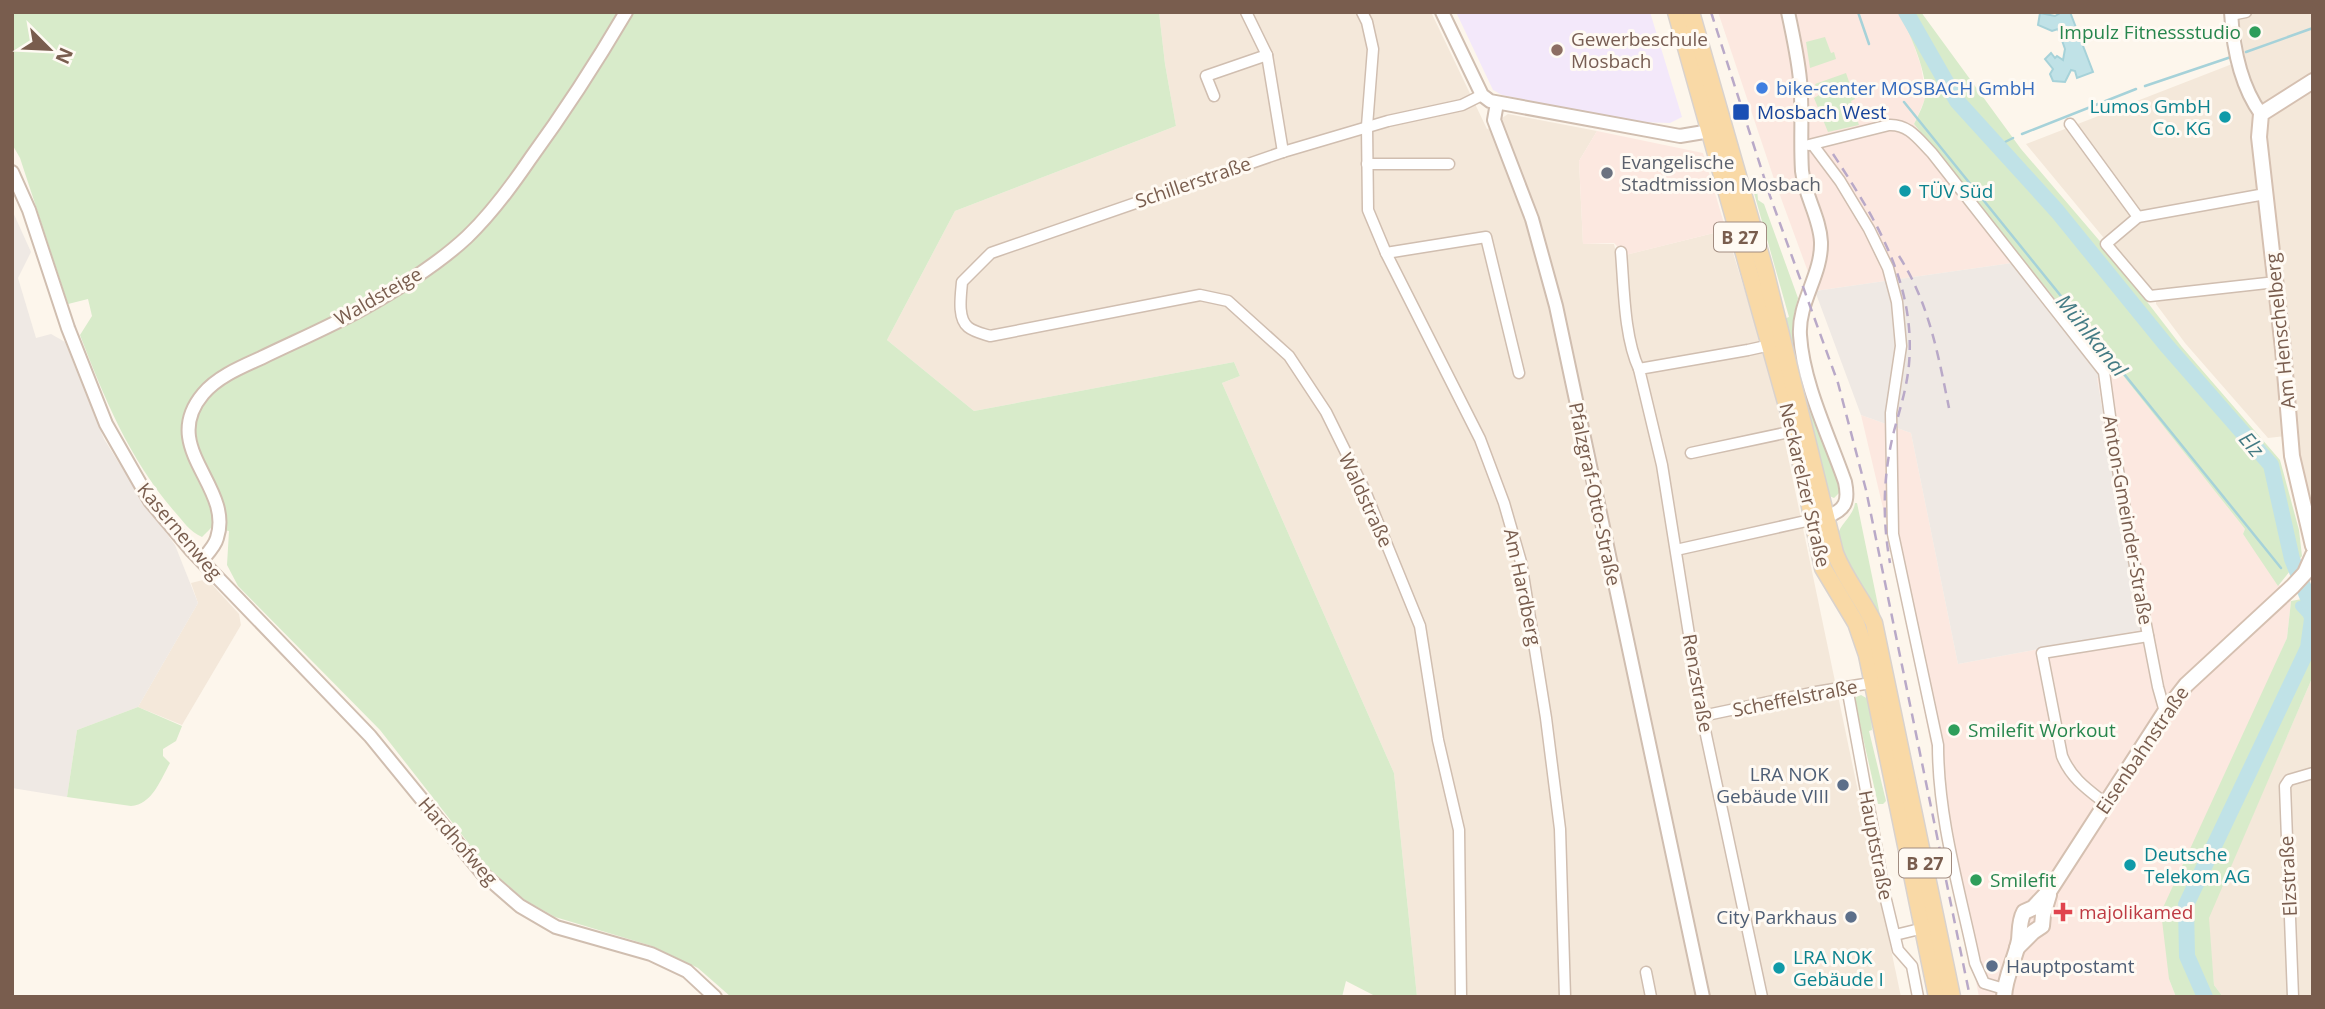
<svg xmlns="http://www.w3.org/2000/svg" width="2325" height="1009" font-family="'Open Sans',sans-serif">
<rect width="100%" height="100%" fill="#fdf6ec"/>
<!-- residential -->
<g fill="#f4e8da">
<polygon points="1159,12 1431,12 1487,129 1502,124 1502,118 1508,114 1597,131 1579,161 1583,244 1614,244 1617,257 1726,230 1765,356 1777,404 1901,997 1417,997 1394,773 1222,383 1240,376 1234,362 974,411 887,340 955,211 1176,126 1165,64"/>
<polygon points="2238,12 2313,12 2313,512 2303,475 2296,435 2268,438 2185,343 2156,304 2156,301 2026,144 2245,59"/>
<polygon points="207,579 239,614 241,625 182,725 138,707 198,603 191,583"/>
<polygon points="2313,676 2313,997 2223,997 2214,985 2208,918"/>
</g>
<!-- commercial -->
<g fill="#fce8e0">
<polygon points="1718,12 1899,12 1911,37 1921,66 1926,97 1914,124 2026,261 1815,291 1774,179"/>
<polygon points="1597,131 1703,153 1726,230 1626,255 1614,243 1583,244 1579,161"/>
<polygon points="2121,373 2245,529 2243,534 2291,601 2287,638 2273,670 2169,979 2176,997 1979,997 1896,563 1861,415 1911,433 1958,664 2141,630 2097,377"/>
</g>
<!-- industrial -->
<g fill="#efe9e4">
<polygon points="12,210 31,252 18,278 36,338 51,334 65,342 104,439 140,497 175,545 198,603 138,707 77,730 67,797 12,788"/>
<polygon points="2026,261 2089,341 2120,373 2097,378 2141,630 1958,664 1911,433 1861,415 1815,291"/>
</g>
<!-- education -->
<polygon fill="#f3e8fa" points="1456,12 1650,12 1682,117 1670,123 1637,122 1502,95 1493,90"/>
<!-- green -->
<g fill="#d8ebca">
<path d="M12,12H1159L1165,64L1176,126L955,211L887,340L974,411L1234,362L1240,376L1222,383L1394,773L1417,997H1377L1346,981L1342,997H731L698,968L652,946L555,917L525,900L488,868L380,730L238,586L227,565L229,531L211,528L202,537C190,532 183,521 174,511C130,460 104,398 80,335L92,316L88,299L68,304L20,158L12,144Z"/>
<path d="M1899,12H1921L2021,149L2104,246L2182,347L2280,460L2299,530L2302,556L2278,586L2243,534L2245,529L2121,373L2089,341L1914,124C1918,116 1923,106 1925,98C1929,75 1909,32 1899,12Z"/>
<polygon points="1825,37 1831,53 1834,52 1836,59 1810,68 1806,42"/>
<polygon points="1846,73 1855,99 1851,101 1859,125 1828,132 1814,98 1819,95 1815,84"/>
<polygon points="1757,188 1758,200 1764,204 1798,298 1794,315 1795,349 1837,476 1840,492 1834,498 1827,495 1784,319 1789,317 1754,193"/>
<path d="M1855,503H1857L1880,615L1875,616L1853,580L1837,537C1840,523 1853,517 1855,503Z"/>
<polygon points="2313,597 2313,676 2209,918 2214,985 2223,997 2176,997 2169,979 2161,912 2287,638 2291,601"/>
<polygon points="1861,695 1870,700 1872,730 1869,731 1886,801 1883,804 1878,804 1854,698"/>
<path d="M138,707L182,726L176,741L163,749V756L170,763C161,779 152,805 131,806L67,797L77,730Z"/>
</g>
<!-- water -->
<polygon fill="#c0e2e7" stroke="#a6d2d9" stroke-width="2" points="2062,12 2070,12 2093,72 2077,78 2075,71 2071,70 2065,82 2053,81 2050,74 2053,69 2045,59 2051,53 2055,58 2057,56 2063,60 2065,49 2058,29 2052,31 2038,25 2040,13 2055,16"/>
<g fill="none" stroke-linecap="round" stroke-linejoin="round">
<!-- stream -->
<g stroke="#a6d2d9" stroke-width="2.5">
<polyline points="1858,12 1869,44"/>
<polyline points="2246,52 2313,28"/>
<polyline points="2145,86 2231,57"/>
<polyline points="1904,102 2281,568"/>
<polyline points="2022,134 2136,89"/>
<polyline points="1999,145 2013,138"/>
</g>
<!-- canal -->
<polyline stroke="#c0e2e7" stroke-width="10" points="2300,606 2312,619"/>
<!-- river -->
<polyline stroke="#c0e2e7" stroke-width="16" points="1906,12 1957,101 2057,211 2166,345 2271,465 2292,559 2308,598 2312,619 2308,648 2186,905 2187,956 2205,997"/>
<defs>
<g id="minor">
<polyline points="1246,12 1267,55 1283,152"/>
<polyline points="1362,12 1367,22 1373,49 1367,126 1368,210 1386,253 1480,439 1504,503 1521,562 1546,718 1560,829 1565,997"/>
<polyline points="2231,15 2246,12"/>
<polyline points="1214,96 1206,76 1267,55"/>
<polyline points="2070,124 2138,217"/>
<path d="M1809,145L1889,125C1909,124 1919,140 1932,153L2104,372L2115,453L2140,594L2158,687L2165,712"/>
<path d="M1813,145L1840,181L1869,229L1888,268L1897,302L1901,346L1891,413L1893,534L1938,745C1938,819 1960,891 1975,963L1984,983L2004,989"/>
<polyline points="1367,164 1449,164"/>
<polyline points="2265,194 2138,217 2106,244 2150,296 2276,282"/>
<path d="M1621,252C1624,287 1624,337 1639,369"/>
<polyline points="1386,253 1486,237 1519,373"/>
<polyline points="1691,453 1794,431"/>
<polyline points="1676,550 1815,519"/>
<polyline points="1847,687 1886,900 1898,950 1912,966 1918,997"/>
<polyline points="1702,716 1816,692 1877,682"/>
<path d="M2105,803C2087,789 2071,778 2062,756L2042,653L2148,636"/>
<polyline points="1895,935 1928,927"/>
<polyline points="1646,972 1651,997"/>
<path d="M1461,997L1459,830L1438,740L1420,626L1365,491L1326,412L1289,356L1228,301L1200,295L990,336C984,334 974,332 968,327C957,318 961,295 962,282L991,253L1283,152L1388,121L1462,105L1482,95"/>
<polyline points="1762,997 1702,716 1662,465 1639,369 1748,350 1766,346 1771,342"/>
<polyline points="2293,997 2285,786 2289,780 2313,773"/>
</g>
<g id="tertiary">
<polyline points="1442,12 1482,95 1490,101 1680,136 1716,130"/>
<path d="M1788,12C1793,35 1798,58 1800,80C1803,110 1800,141 1802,171C1805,196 1820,218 1821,242C1822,275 1798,302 1800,335C1803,384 1829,436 1845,482C1849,501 1846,510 1826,517"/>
<path d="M2231,12C2233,48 2240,85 2261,114"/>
<polyline points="1497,103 1494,120 1532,219 1556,306 1703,997"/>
<polyline points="12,172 29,210 68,328 106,424 150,501 192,551 370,736 482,873 520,906 556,927 651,954 687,971 715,997"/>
<path d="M202,560C207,554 215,546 217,538C234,486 158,448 203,394C217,377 241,367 261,358C294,342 329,327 362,309C398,289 436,266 467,237C491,214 511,187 530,159C565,111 596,63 626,12"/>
</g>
<g id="secondary">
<polyline points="2313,81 2261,114 2259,137 2283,349 2292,456 2313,546"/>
<polyline points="2017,948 2033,932 2042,926 2043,915 2049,895"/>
<path d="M2004,997C2005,976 2015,960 2019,940C2020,931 2019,921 2024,912L2033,908L2050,890L2165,712L2186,685L2293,586L2305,573L2313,555"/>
</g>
<g id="primary">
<polyline points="1676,12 1794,431 1823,568 1856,623 1867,655 1937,997"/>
<path d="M1691,12L1765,270L1835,553C1845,579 1862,598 1874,623L1952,997"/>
</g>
</defs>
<!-- minor casing -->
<use href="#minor" stroke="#d0beb0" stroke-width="13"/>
<!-- tertiary casing -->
<use href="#tertiary" stroke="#d0beb0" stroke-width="16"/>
<!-- secondary casing -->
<use href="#secondary" stroke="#d5c0b1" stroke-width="18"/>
<!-- primary casing -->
<use href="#primary" stroke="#d9d2cd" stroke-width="19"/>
<!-- minor -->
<use href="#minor" stroke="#fff" stroke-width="10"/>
<!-- tertiary -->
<use href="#tertiary" stroke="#fff" stroke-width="12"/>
<!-- secondary -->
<use href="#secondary" stroke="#fff" stroke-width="14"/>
<!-- primary -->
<use href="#primary" stroke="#f9d9a6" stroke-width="16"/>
<!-- rail -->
<g stroke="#b9a9c8" stroke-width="2.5" stroke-dasharray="10 7" stroke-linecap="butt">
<polyline points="1711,12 1770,196 1838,383 1866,490 1970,997"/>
<path d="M1833,154C1875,218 1916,283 1909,364C1907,387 1900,409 1894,431C1883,475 1882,518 1890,563"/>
<path d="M1899,256C1929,303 1938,354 1949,408"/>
</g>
</g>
<!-- markers -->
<g fill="#2e9e5b" stroke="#fffaf3" stroke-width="2.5">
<circle cx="2255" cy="32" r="7"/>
<circle cx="1954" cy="730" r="7"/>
<circle cx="1976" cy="880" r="7"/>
</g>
<circle fill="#8d6e63" stroke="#fffaf3" stroke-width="2.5" cx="1557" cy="50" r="7"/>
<circle fill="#3f7fe0" stroke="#fffaf3" stroke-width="2.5" cx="1762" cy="88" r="7"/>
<rect fill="#1a4fb4" stroke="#fffaf3" stroke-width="2.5" x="1732" y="103" width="18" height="18" rx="3.5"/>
<g fill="#0f9aa8" stroke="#fffaf3" stroke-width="2.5">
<circle cx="2225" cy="117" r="7"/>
<circle cx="1905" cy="191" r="7"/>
<circle cx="2130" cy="865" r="7"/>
<circle cx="1779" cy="968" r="7"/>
</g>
<circle fill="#6b7280" stroke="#fffaf3" stroke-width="2.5" cx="1607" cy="173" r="7"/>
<g fill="#5c6f8a" stroke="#fffaf3" stroke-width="2.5">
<circle cx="1843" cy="785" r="7"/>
<circle cx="1851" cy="917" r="7"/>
<circle cx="1992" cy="966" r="7"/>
</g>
<path fill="#e0444e" stroke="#fffaf3" stroke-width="2.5" d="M2059.5 901.5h7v7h7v7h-7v7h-7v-7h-7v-7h7z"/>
<g text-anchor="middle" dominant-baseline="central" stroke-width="6" stroke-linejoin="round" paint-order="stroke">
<!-- shield labels -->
<g fill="#fffaf3" stroke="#a18c80" stroke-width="2">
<rect x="1714" y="222.5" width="52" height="29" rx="5"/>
<rect x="1899" y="848.5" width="52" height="29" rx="5"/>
</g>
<g font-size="18" font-weight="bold" fill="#795d4e">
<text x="1740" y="237">B 27</text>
<text x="1925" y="863">B 27</text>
</g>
<!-- leisure labels -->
<g font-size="19" fill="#27864d" stroke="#fffaf3" text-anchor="start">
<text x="2241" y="32" text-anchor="end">Impulz Fitnessstudio</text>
<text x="1968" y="730">Smilefit Workout</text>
<text x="1990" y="880">Smilefit</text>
</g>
<!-- education labels -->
<g font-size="19" fill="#785e54" stroke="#fffaf3" text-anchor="start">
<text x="1571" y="39">Gewerbeschule<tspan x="1571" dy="22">Mosbach</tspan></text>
</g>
<!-- shop labels -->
<g font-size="19" fill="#366cbe" stroke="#fffaf3" text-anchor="start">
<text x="1776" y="88">bike-center MOSBACH GmbH</text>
</g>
<!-- culture labels -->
<g font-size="19" fill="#0d838f" stroke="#fffaf3" text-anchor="start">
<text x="2211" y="106" text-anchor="end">Lumos GmbH<tspan x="2211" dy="22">Co. KG</tspan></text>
<text x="1919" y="191">TÜV Süd</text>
<text x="2144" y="854">Deutsche<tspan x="2144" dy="22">Telekom AG</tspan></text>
<text x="1793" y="957">LRA NOK<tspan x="1793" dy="22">Gebäude I</tspan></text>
</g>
<!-- transit labels -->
<g font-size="19" fill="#164399" stroke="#fffaf3" text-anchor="start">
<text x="1757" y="112">Mosbach West</text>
</g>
<!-- worship labels -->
<g font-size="19" fill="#5b616d" stroke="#fffaf3" text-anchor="start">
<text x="1621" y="162">Evangelische<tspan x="1621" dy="22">Stadtmission Mosbach</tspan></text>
</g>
<!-- street labels -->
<g font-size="19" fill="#795d4e" stroke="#fffaf3">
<text transform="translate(1193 182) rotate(-19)">Schillerstraße</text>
<text transform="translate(378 296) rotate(-30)">Waldsteige</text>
<text transform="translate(2280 331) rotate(-96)">Am Henschelberg</text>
<text transform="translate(1805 485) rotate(77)">Neckarelzer Straße</text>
<text transform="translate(1595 494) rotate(78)">Pfalzgraf-Otto-Straße</text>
<text transform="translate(1366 500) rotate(65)">Waldstraße</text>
<text transform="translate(2128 520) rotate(80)">Anton-Gmeinder-Straße</text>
<text transform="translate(180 531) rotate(50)">Kasernenweg</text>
<text transform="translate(1523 587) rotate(78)">Am Hardberg</text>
<text transform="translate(1698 683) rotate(80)">Renzstraße</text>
<text transform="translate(1795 698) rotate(-11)">Scheffelstraße</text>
<text transform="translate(2142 750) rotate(-56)">Eisenbahnstraße</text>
<text transform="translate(458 841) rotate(49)">Hardhofweg</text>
<text transform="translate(1876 845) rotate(79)">Hauptstraße</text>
<text transform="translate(2288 876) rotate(-93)">Elzstraße</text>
</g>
<!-- service labels -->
<g font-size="19" fill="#4e5e75" stroke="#fffaf3" text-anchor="end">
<text x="1829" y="774">LRA NOK<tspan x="1829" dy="22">Gebäude VIII</tspan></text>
<text x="1837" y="917">City Parkhaus</text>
<text x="2006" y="966" text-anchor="start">Hauptpostamt</text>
</g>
<!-- health labels -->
<g font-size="19" fill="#be3a42" stroke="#fffaf3" text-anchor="start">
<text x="2079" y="912">majolikamed</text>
</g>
<!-- water labels -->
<g font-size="21" font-style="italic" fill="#447b84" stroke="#fffaf3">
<text transform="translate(2092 335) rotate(51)">Mühlkanal</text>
<text transform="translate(2252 444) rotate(50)">Elz</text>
</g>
</g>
<!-- border -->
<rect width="2325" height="1009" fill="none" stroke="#795d4e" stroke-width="28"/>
<!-- north arrow -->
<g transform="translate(49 49) rotate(114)" stroke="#fffaf3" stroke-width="5" paint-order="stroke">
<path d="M0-5L12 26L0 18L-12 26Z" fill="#795d4e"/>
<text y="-10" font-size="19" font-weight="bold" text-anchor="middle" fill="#795d4e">N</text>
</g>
</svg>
